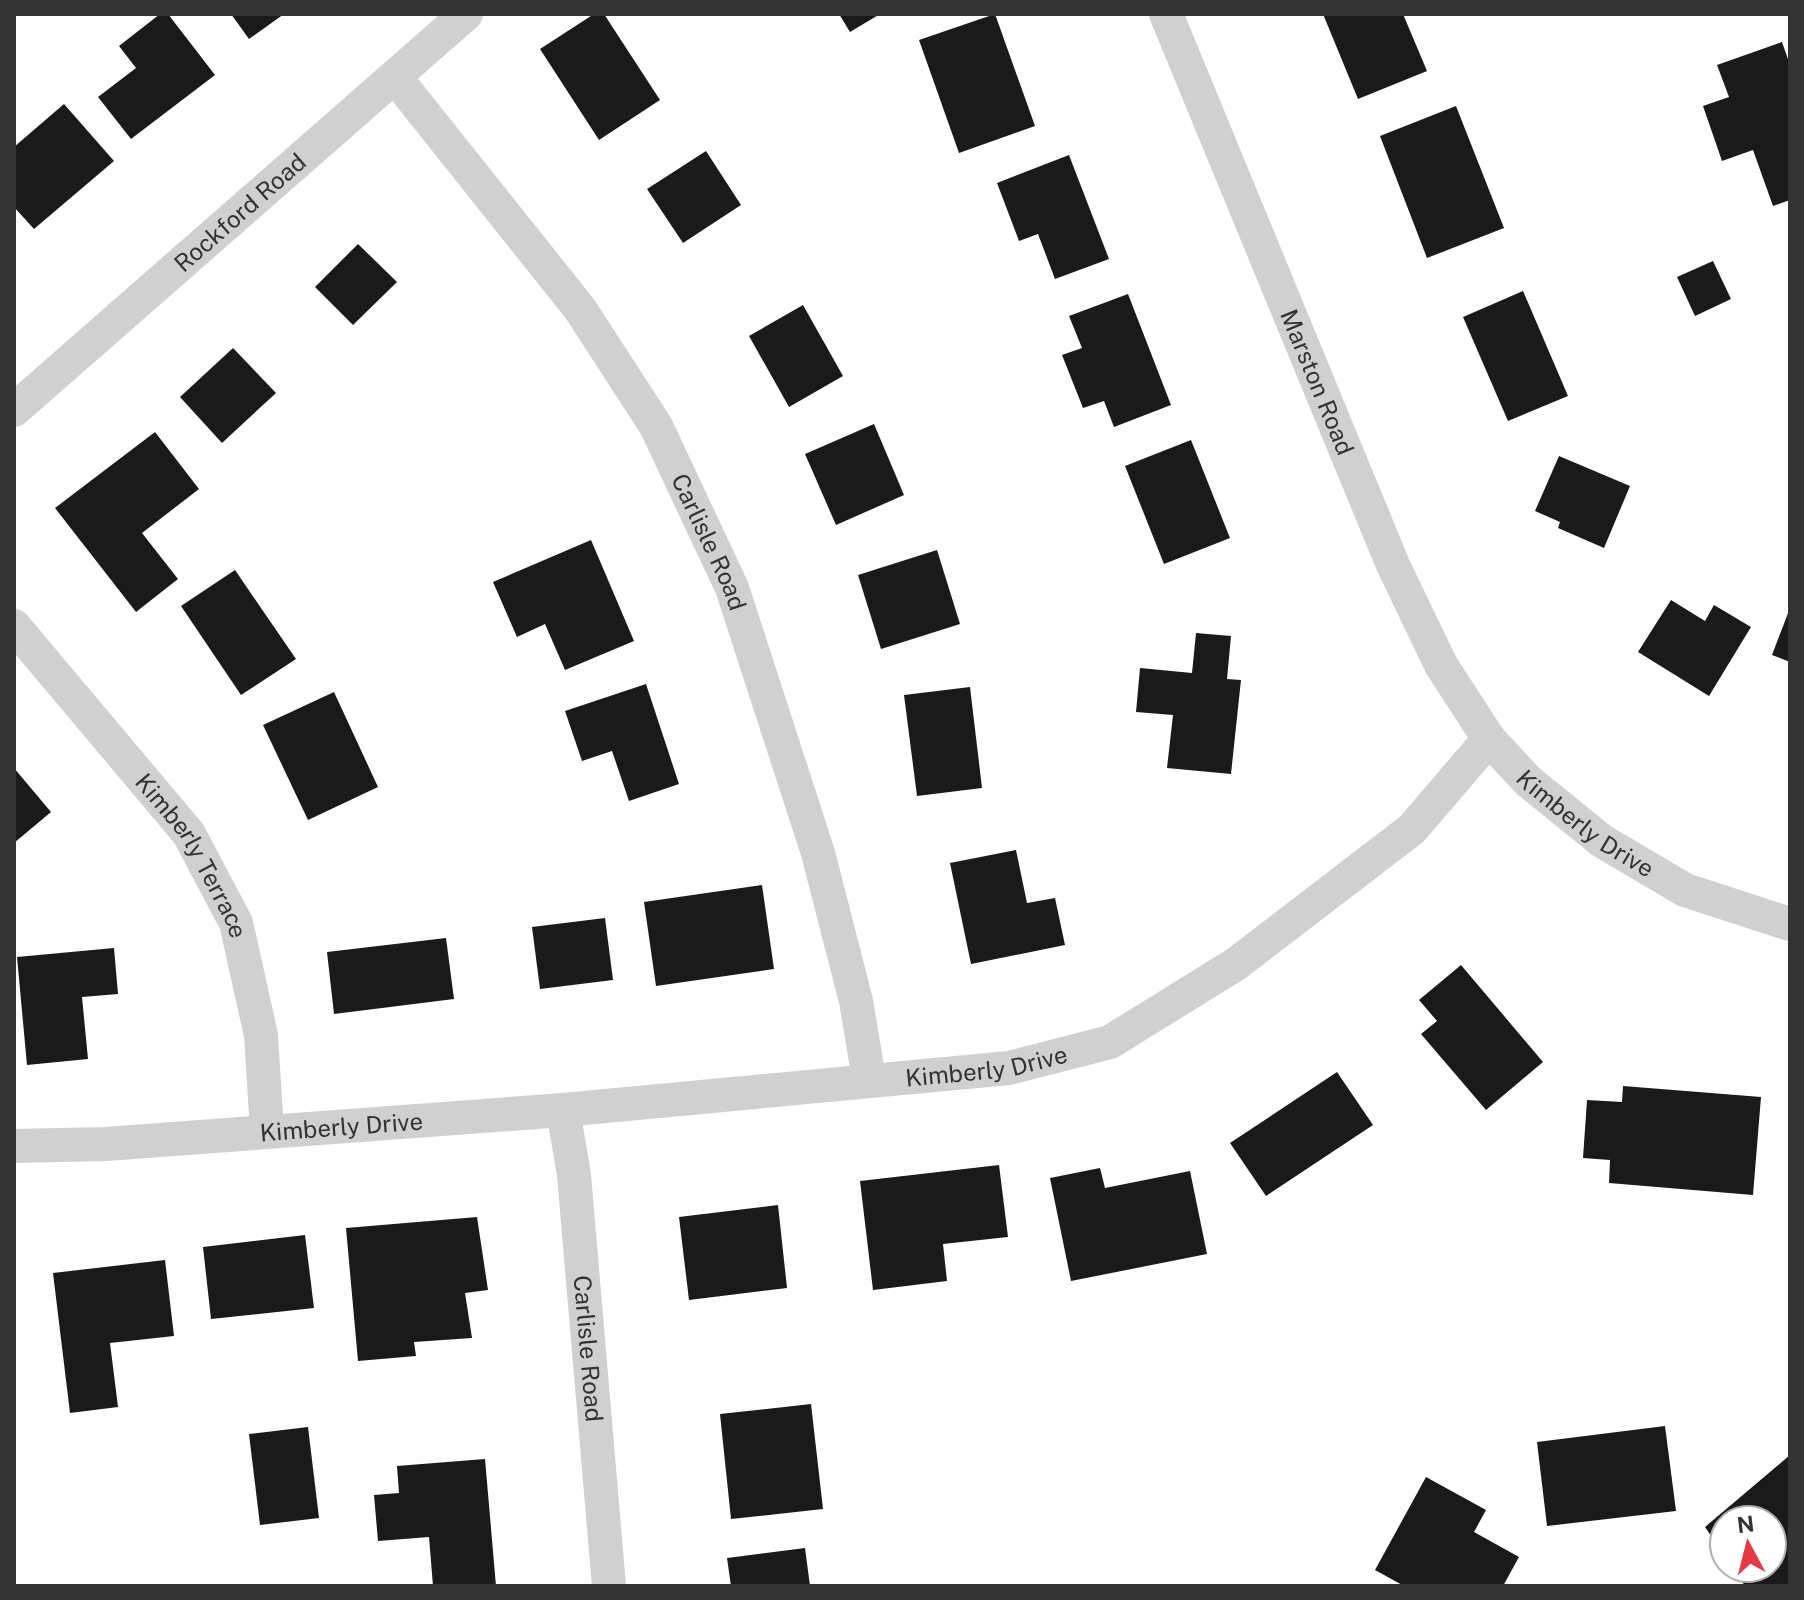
<svg xmlns="http://www.w3.org/2000/svg" width="1804" height="1600" font-family="'Public Sans',sans-serif">
<rect width="100%" height="100%" fill="#fff"/>
<!-- building -->
<g fill="#1a1a1a">
<polygon points="160,14 168,14 215,75 131,139 98,97 136,68 119,46"/>
<polygon points="231,14 284,14 249,39"/>
<polygon points="594,14 604,14 660,100 599,140 540,49"/>
<polygon points="839,14 880,14 850,32"/>
<polygon points="995,14 1035,126 959,153 919,40"/>
<polygon points="1323,14 1403,14 1427,71 1358,99"/>
<polygon points="1782,42 1790,65 1790,200 1773,206 1753,150 1722,161 1703,106 1729,97 1717,65"/>
<polygon points="64,104 114,161 34,229 14,207 14,147"/>
<polygon points="1456,106 1504,228 1427,258 1380,136"/>
<polygon points="706,151 741,205 683,243 647,189"/>
<polygon points="1069,155 1109,259 1055,279 1038,234 1019,241 997,183"/>
<polygon points="358,244 397,282 353,325 315,287"/>
<polygon points="1713,261 1731,299 1695,316 1677,277"/>
<polygon points="1523,291 1568,396 1508,421 1463,317"/>
<polygon points="1128,294 1171,405 1114,427 1104,401 1083,408 1062,355 1082,348 1069,316"/>
<polygon points="803,305 843,376 789,407 749,336"/>
<polygon points="233,348 276,393 222,443 180,397"/>
<polygon points="874,424 904,495 836,525 805,454"/>
<polygon points="155,432 199,489 142,533 178,579 136,612 55,508"/>
<polygon points="1191,440 1230,538 1164,564 1125,466"/>
<polygon points="1559,456 1630,486 1604,548 1558,528 1560,522 1535,511"/>
<polygon points="591,540 634,641 565,670 545,624 517,637 493,582"/>
<polygon points="937,550 960,624 881,649 858,575"/>
<polygon points="235,570 296,659 241,695 181,606"/>
<polygon points="1671,600 1705,621 1714,605 1751,627 1709,696 1638,652"/>
<polygon points="1790,608 1790,662 1772,655"/>
<polygon points="1196,633 1231,636 1227,679 1241,680 1231,774 1167,768 1173,715 1136,712 1140,668 1192,673"/>
<polygon points="646,684 679,784 629,801 612,751 582,761 565,711"/>
<polygon points="970,687 982,788 917,796 904,695"/>
<polygon points="334,692 378,787 308,820 263,725"/>
<polygon points="14,768 51,812 14,843"/>
<polygon points="1016,850 1027,903 1055,898 1065,945 971,964 950,863"/>
<polygon points="762,885 774,969 656,986 644,902"/>
<polygon points="605,918 613,980 540,989 532,927"/>
<polygon points="446,938 454,999 334,1014 327,952"/>
<polygon points="114,948 118,994 82,997 88,1059 27,1065 17,957"/>
<polygon points="1461,965 1543,1062 1486,1110 1421,1034 1437,1021 1419,1000"/>
<polygon points="1337,1072 1373,1125 1266,1196 1230,1143"/>
<polygon points="1623,1086 1761,1097 1753,1195 1609,1183 1610,1160 1583,1158 1587,1100 1622,1102"/>
<polygon points="999,1165 1008,1237 943,1244 947,1281 873,1290 860,1181"/>
<polygon points="1100,1168 1105,1188 1190,1171 1207,1254 1071,1281 1050,1178"/>
<polygon points="778,1205 787,1288 689,1300 679,1217"/>
<polygon points="477,1217 488,1290 465,1293 472,1338 414,1342 416,1356 358,1361 346,1228"/>
<polygon points="305,1235 314,1308 211,1319 203,1247"/>
<polygon points="165,1260 174,1336 110,1343 118,1407 70,1413 53,1273"/>
<polygon points="811,1404 823,1509 731,1519 720,1414"/>
<polygon points="1665,1426 1676,1511 1547,1526 1537,1442"/>
<polygon points="308,1427 319,1518 260,1525 249,1434"/>
<polygon points="1790,1455 1790,1586 1745,1586 1733,1568 1772,1568 1772,1520 1724,1520 1724,1555 1705,1527"/>
<polygon points="485,1459 496,1586 433,1586 429,1537 378,1541 374,1495 399,1493 397,1466"/>
<polygon points="1426,1477 1486,1510 1474,1532 1519,1557 1503,1586 1404,1586 1375,1570"/>
<polygon points="805,1548 810,1586 731,1586 727,1558"/>
</g>
<g fill="none" stroke-linecap="round" stroke-linejoin="round">
<!-- street -->
<g stroke="#d0d0d0" stroke-width="34">
<path id="s1" d="M1166,14L1393,565L1441,665L1489,739L1528,781L1602,841L1685,890L1790,924"/>
<path id="s2" d="M395,77L580,309L656,426L732,588L818,853L856,1001L869,1079"/>
<path id="s3" d="M14,410L466,14"/>
<path id="s4" d="M14,626L189,834L236,923L261,1035L267,1131"/>
<path id="s5" d="M563,1110L574,1175L609,1586"/>
<path id="s6" d="M14,1146L106,1144L563,1110L1009,1068L1110,1042L1236,964L1412,829L1489,739"/>
</g>
</g>
<g text-anchor="middle" dominant-baseline="central" stroke-width="8" stroke-linejoin="round" paint-order="stroke">
<!-- street labels -->
<g font-size="24" fill="#333" stroke="#fff">
<text stroke="none"><textPath href="#s3" startOffset="300">Rockford Road</textPath></text>
<text stroke="none"><textPath href="#s1" startOffset="398">Marston Road</textPath></text>
<text stroke="none"><textPath href="#s2" startOffset="564">Carlisle Road</textPath></text>
<text stroke="none"><textPath href="#s1" startOffset="924">Kimberly Drive</textPath></text>
<text stroke="none"><textPath href="#s4" startOffset="292">Kimberly Terrace</textPath></text>
<text stroke="none"><textPath href="#s6" startOffset="976">Kimberly Drive</textPath></text>
<text stroke="none"><textPath href="#s6" startOffset="328">Kimberly Drive</textPath></text>
<text stroke="none"><textPath href="#s5" startOffset="240">Carlisle Road</textPath></text>
</g>
</g>
<!-- border -->
<rect width="1804" height="1600" fill="none" stroke="#333333" stroke-width="32"/>
<!-- north arrow -->
<g transform="translate(1748 1544) rotate(353)"><circle r="38" fill="#ffffff" stroke="#adadad" stroke-width="2"/>
<path d="M0-6L14 30L0 20L-14 30Z" fill="#e63946"/>
<text y="-12" font-size="22" font-weight="bold" text-anchor="middle" fill="#333333">N</text>
</g>
</svg>
